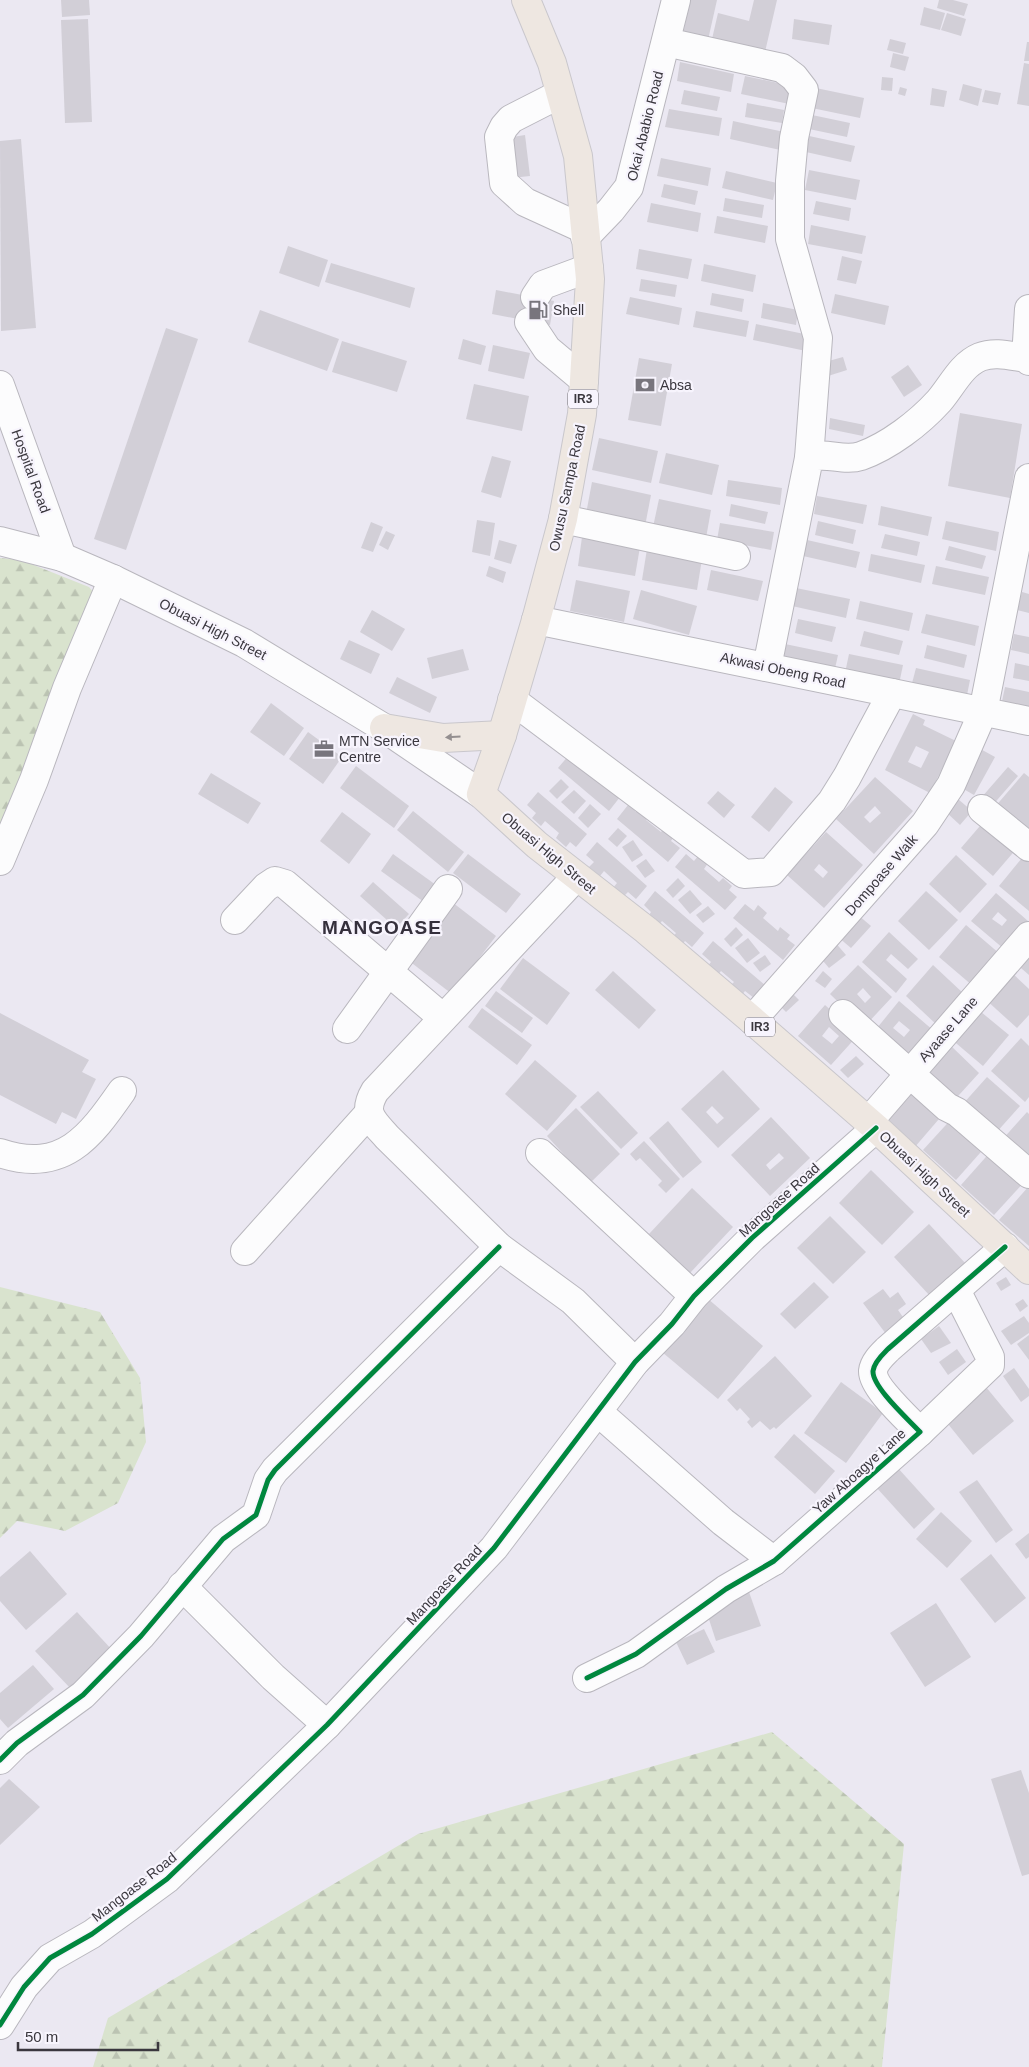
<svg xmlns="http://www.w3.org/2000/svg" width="1029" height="2067" font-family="Arial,sans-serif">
<defs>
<pattern id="forest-firs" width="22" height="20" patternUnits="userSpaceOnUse" patternTransform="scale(1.25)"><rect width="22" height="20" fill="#d9e3ce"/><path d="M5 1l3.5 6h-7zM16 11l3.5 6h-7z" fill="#bbc3b2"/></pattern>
</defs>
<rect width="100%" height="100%" fill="#ebe8f2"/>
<!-- forest -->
<g fill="url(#forest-firs)">
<polygon points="0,558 21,560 89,587 95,594 0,826"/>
<polygon points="0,1287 100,1312 140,1378 146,1442 118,1503 65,1531 17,1521 0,1538"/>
<polygon points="772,1732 904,1844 882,2067 93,2067 108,2018 418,1834"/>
</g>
<!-- building -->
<g fill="#d2cfd7" fill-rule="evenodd">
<polygon points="61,0 89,0 90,15 62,17"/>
<polygon points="690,0 717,0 708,40 683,34"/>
<polygon points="754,0 777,0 765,52 712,39 718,13 749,21"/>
<polygon points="939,0 953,0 968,4 964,16 937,8"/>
<polygon points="924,7 945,13 940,30 920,25"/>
<polygon points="947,13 966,19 961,36 941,30"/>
<polygon points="88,19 92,122 65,123 61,20"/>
<polygon points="794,19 832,25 829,45 792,39"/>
<polygon points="890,39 906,43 903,54 887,50"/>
<polygon points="1027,42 1029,42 1029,61 1024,61"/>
<polygon points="893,53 909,57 905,71 890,67"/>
<polygon points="680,62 734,74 731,92 677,81"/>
<polygon points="1024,63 1029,64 1029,106 1017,104"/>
<polygon points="745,76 797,87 794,105 741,94"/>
<polygon points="882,77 893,78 892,91 881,90"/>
<polygon points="963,84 982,89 978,106 959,100"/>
<polygon points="811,87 864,98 860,118 807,107"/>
<polygon points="900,87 907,89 905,96 898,94"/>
<polygon points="932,88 947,91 944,107 930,105"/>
<polygon points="684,90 720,97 717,111 681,104"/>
<polygon points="985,90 1001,93 998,105 982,102"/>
<polygon points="747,103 784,110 782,123 745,117"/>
<polygon points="669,109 722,118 719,136 665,127"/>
<polygon points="812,115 850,123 847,137 809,129"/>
<polygon points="733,121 789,133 785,151 730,139"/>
<polygon points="800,134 855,146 851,162 797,150"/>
<polygon points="525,135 530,176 511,178 506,138"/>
<polygon points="21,139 36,328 1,331 0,141"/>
<polygon points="661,158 711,168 708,186 657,176"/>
<polygon points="809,170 860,180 856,200 805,190"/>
<polygon points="726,171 777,183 773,200 722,188"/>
<polygon points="664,184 698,191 695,205 661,197"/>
<polygon points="725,198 764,205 762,218 723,211"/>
<polygon points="816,201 851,208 849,221 813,214"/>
<polygon points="651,203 701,213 698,232 647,222"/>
<polygon points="717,216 768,226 765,243 714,233"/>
<polygon points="811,225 866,236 862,254 808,244"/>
<polygon points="288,246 328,260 319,287 279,273"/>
<polygon points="639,249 692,259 688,279 636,269"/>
<polygon points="842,256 862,261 856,284 837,280"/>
<polygon points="331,263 415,288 410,308 325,282"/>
<polygon points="704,264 756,275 753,292 701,281"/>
<polygon points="641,279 677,285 675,297 639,291"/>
<polygon points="496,290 554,301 550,325 492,314"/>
<polygon points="712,293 744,299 742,312 710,305"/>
<polygon points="835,294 889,306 885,325 831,313"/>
<polygon points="630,297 682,308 679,325 626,314"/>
<polygon points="763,303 798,310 796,325 761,318"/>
<polygon points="260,310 339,339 327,371 248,342"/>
<polygon points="696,311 749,321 746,337 693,327"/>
<polygon points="756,324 809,335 806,351 753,340"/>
<polygon points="166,328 198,339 126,550 94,539"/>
<polygon points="463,339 486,346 481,365 458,359"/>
<polygon points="342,341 407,361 397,392 332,372"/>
<polygon points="493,345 530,353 524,379 488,371"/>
<polygon points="843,357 847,370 828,376 825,362"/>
<polygon points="639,358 672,364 661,426 628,420"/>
<polygon points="908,365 922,385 904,397 891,377"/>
<polygon points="474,384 529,396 522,431 466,419"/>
<polygon points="960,413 1022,424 1010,498 948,486"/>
<polygon points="830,418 865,425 863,436 829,429"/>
<polygon points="599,438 658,451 651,483 592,470"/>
<polygon points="666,453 719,465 712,495 659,483"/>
<polygon points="492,456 511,461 501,498 481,492"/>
<polygon points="728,480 782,488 780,505 726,496"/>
<polygon points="592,482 651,495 645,526 586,514"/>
<polygon points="817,496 867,505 863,524 814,514"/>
<polygon points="659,499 711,510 706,538 653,527"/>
<polygon points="731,504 768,512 765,524 729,516"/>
<polygon points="881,506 932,517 928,536 878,525"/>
<polygon points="477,520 495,523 490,556 472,552"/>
<polygon points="818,521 856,530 853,544 815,535"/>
<polygon points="946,521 999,532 996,551 942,539"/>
<polygon points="371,522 383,527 373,552 361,548"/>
<polygon points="720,523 774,532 771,550 717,540"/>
<polygon points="386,531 395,535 388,550 379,545"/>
<polygon points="885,534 920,542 917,556 881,548"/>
<polygon points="582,537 640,547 635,576 578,566"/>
<polygon points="499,540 517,545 511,564 494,559"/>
<polygon points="807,540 860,552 856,568 803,556"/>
<polygon points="949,546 986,556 982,569 945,560"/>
<polygon points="647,549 702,559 697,590 642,580"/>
<polygon points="871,554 925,565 921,583 868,571"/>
<polygon points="489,566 506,572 503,583 486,576"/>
<polygon points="936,566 989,577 985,595 932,584"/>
<polygon points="711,570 763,581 758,601 707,590"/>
<polygon points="576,580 630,591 624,622 570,611"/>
<polygon points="796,588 850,599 846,618 792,606"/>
<polygon points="641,590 697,606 689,635 633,619"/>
<polygon points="1022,592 1029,594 1029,613 1017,610"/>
<polygon points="860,601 913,613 909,631 856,619"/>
<polygon points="372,610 405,629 392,651 360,632"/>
<polygon points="926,614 979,626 975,646 921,633"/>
<polygon points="798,619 836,627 832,642 795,633"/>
<polygon points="864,631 903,641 899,655 860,646"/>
<polygon points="1014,634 1029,637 1029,654 1011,650"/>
<polygon points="349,640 380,654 371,674 340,659"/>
<polygon points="785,644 838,655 834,673 782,662"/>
<polygon points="927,645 967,655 964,668 924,658"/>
<polygon points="463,649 469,670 432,679 427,658"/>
<polygon points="849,654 903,665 899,684 845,673"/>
<polygon points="1015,663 1029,666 1029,681 1013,678"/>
<polygon points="916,668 970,680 966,700 911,687"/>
<polygon points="397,677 437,697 430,713 389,693"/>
<polygon points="1005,687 1029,692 1029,712 1001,706"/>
<polygon points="271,703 304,728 284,756 250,732"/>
<path d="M913,714L925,720L923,725L956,741L930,793L885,770ZM916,746L929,752L921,768L908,762Z"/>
<polygon points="308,732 342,757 323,784 289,759"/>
<polygon points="975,746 995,757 974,795 953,783"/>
<polygon points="569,755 620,797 609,811 558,768"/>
<polygon points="356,766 409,806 394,828 340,788"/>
<polygon points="1008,767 1018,776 991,807 981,798"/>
<polygon points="211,773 261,803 248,824 198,794"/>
<polygon points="1024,773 1029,777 1029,836 994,808"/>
<path d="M875,777L913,811L874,854L836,819ZM875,806L881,813L870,823L864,817Z"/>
<polygon points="561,779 569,787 557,799 549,791"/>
<polygon points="775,787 793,802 769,832 751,817"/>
<polygon points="574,790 586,801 574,814 561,802"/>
<polygon points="718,791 735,805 724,818 707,803"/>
<polygon points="538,792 587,834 576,847 570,842 566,847 556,838 559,833 545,821 541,826 532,818 536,813 527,805"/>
<polygon points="958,799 972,811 960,825 946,812"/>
<polygon points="590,804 601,814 588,828 578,818"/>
<polygon points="628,805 636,812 640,807 650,815 646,820 661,832 664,828 674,836 671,841 680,848 668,862 617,819"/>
<polygon points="413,811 464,852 448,872 397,830"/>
<polygon points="342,812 371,834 349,864 320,841"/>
<polygon points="986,819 1018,847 993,876 961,848"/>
<polygon points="618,828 627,836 617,847 608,839"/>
<path d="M826,832L863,865L824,908L787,875ZM819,864L828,872L823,878L814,870Z"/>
<polygon points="633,840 643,855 632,862 622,847"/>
<polygon points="597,842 647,886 636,899 628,892 623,897 613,888 617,883 604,871 600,876 589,867 594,862 586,855"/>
<polygon points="1026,853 1029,856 1029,911 999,886"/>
<polygon points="393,854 436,885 424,902 381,871"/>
<polygon points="468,854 521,894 506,913 453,873"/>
<polygon points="686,854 694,861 699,855 708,863 704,869 719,882 723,878 732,886 729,890 737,897 725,910 675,867"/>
<polygon points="956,855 987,884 960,913 929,884"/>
<polygon points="646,859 655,871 645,878 636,866"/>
<polygon points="678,878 685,886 673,898 666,890"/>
<polygon points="373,882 409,914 396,928 360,896"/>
<polygon points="690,890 702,904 690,914 678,900"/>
<polygon points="655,891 704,933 692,947 685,941 681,946 672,938 676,933 662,921 658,926 648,917 651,912 644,905"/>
<polygon points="926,891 958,920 929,950 898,921"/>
<path d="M996,893L1028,921L1004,949L971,921ZM998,912L1007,920L1002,926L992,919Z"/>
<polygon points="448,899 496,936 452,994 404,957"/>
<polygon points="745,904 754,911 758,905 767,913 763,918 778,931 780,927 790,935 787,939 795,945 783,960 733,918"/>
<polygon points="708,906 715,914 703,923 696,915"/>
<polygon points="858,915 871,926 851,948 838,937"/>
<polygon points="966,925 1000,954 973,986 939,957"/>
<polygon points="736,927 743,935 731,947 724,939"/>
<polygon points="889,932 918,959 908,969 891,954 886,960 907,979 896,993 862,962"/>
<polygon points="748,938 760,953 747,963 735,948"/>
<polygon points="713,941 765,985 754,998 745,991 741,996 730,986 734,982 721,971 717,976 707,967 711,962 702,954"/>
<polygon points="834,941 846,955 829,968 818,955"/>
<polygon points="1029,947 1029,975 1015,963"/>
<polygon points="765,955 771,964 760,972 753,963"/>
<polygon points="523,958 570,993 547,1025 500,989"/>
<path d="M858,965L892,997L864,1027L830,994ZM863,988L871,997L865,1003L857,994Z"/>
<polygon points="933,965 964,994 937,1025 906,996"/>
<polygon points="613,971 656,1010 639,1029 595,990"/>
<polygon points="823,971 832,979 825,988 815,981"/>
<polygon points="1010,971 1029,989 1029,1015 1017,1028 985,999"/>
<polygon points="496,991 533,1018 522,1033 485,1006"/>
<polygon points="790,991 799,1000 786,1012 777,1003"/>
<path d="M899,1001L934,1031L908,1062L873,1033ZM899,1021L910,1030L904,1037L893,1028Z"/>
<path d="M825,1005L858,1035L831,1065L798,1036ZM829,1027L839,1036L832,1044L822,1036Z"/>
<polygon points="975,1007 1009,1035 983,1066 950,1038"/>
<polygon points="482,1008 532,1045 517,1065 468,1027"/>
<polygon points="0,1013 89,1060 82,1072 96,1079 76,1119 62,1112 56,1124 0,1095"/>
<polygon points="1021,1038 1029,1046 1029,1097 1025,1102 991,1071"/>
<polygon points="949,1044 979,1073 949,1106 919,1077"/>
<polygon points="856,1056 864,1064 848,1078 840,1070"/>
<polygon points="535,1060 577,1096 547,1131 505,1094"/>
<path d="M723,1070L760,1109L718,1148L681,1109ZM712,1106L724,1118L717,1124L706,1112Z"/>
<polygon points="987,1077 1020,1106 995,1134 962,1105"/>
<polygon points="910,1081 945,1112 914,1148 879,1117"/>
<polygon points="598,1091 638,1133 621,1149 580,1107"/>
<polygon points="576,1108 620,1154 590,1183 547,1136"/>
<polygon points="1027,1112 1029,1114 1029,1166 1001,1141"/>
<polygon points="955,1115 988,1144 956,1180 923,1150"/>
<path d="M771,1117L810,1158L770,1196L731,1155ZM779,1153L784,1158L770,1170L766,1165Z"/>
<polygon points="668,1121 702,1162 683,1178 649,1138"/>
<polygon points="644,1141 680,1179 666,1193 658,1185 662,1181 640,1158 636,1161 630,1154"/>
<polygon points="993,1149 1027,1179 994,1215 961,1185"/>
<polygon points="871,1170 914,1212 882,1245 839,1203"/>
<polygon points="1029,1186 1029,1246 999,1220"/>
<polygon points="692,1188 733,1227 690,1273 649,1234"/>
<polygon points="830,1216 866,1252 833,1284 797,1248"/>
<polygon points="929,1224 966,1264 931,1297 894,1257"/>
<polygon points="1006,1277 1011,1285 1001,1291 996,1283"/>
<polygon points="814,1282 829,1297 795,1329 780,1314"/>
<polygon points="883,1289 890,1298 898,1292 906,1304 898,1310 905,1320 886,1334 863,1303"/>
<polygon points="707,1298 763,1346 718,1399 662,1352"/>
<polygon points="1023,1299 1028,1306 1020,1312 1015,1304"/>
<polygon points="1024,1316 1029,1323 1029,1333 1011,1345 1001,1331"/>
<polygon points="939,1326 951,1343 931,1353 921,1339"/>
<polygon points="1029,1335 1029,1360 1017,1344"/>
<polygon points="957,1349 966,1362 948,1375 939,1362"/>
<polygon points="775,1356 812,1396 776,1429 774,1427 770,1430 760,1421 752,1428 747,1422 750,1419 740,1408 737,1411 727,1400"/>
<polygon points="1014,1368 1029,1389 1029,1396 1021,1402 1003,1376"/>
<polygon points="981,1381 1014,1421 973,1455 940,1414"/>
<polygon points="841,1382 883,1413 846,1463 804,1433"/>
<polygon points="794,1434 835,1471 815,1494 774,1457"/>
<polygon points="897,1467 935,1509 914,1529 876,1487"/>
<polygon points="977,1480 1013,1530 996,1543 959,1492"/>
<polygon points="941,1512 972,1541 947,1568 916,1539"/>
<polygon points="1029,1533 1029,1557 1026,1559 1015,1544"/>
<polygon points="30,1551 67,1594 26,1630 0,1601 0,1577"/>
<polygon points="991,1554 1026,1598 995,1623 960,1579"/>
<polygon points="749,1592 761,1626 716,1641 705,1607"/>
<polygon points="936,1603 971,1657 925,1687 890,1633"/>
<polygon points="77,1612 113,1651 72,1690 35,1651"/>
<polygon points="704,1629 715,1652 687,1665 676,1642"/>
<polygon points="33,1665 54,1689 8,1728 0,1719 0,1693"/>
<polygon points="1021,1770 1029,1793 1029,1874 1022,1876 991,1779"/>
<polygon points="9,1779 40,1807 0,1845 0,1788"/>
</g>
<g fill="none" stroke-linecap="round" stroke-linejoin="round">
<defs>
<g id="minor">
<polyline points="666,42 782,68 794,77 804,90 794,138 790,181 790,239 818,338 809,458"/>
<polyline points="560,94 511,119 504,127 499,137 504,183 525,202 584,229"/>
<polyline points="585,237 611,210 629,187 676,0"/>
<polyline points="535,297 543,285 589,268"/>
<polyline points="529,322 547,349 584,380"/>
<polyline points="1026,358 1029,309"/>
<polyline points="0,385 62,557"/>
<polyline points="563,519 736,556"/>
<polyline points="0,541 62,557 113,579 244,643 384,728 481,794"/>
<polyline points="536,620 1029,721"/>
<path d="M767,667L809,458C825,451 843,462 861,456C889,446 919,423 939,401C952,386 961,365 980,357C995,351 1011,356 1026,358L1029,361"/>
<polyline points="512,700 744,874 771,872 832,801 847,777 892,693"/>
<polyline points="982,809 1029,847"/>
<polyline points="0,861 34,780 67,688 113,579"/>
<path d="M576,877L375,1091C362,1113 372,1120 387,1137L499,1247L573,1301L635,1362"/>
<polyline points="235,920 266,887 275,881 285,884 443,1018"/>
<polyline points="843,1014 947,1107 957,1112 1029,1174"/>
<polyline points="752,1020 925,824 951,785 983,712 1029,478"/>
<polyline points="347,1029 448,889"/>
<polyline points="868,1122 1029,936"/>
<path d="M0,1153C63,1174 90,1137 122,1091"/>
<polyline points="540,1153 694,1296"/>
<polyline points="245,1251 369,1113"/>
<polyline points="598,1412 723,1522 774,1561"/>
<polyline points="920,1432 990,1365 990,1357 956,1290"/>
<polyline points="182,1586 273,1677 327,1725"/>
<path d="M587,1678L636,1654L726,1589L774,1561L920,1432C909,1420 872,1387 873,1371C874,1362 883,1354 888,1349L1005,1247"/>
<polyline points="0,1760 17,1743 83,1695 141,1636 223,1539 256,1515 268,1480 275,1470 499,1247"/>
<polyline points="0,2025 24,1987 50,1958 92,1934 167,1879 327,1725 494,1548 635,1362 672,1324 694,1296 752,1238 876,1128"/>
</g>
<g id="major">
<polyline points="526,0 552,63 578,156 590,279 582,414 563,519 536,620 502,735 481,794 537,845 646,930 752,1020 876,1128 1029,1270"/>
<polyline points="384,728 443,738 502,735"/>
</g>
</defs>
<!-- minor casing -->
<use href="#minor" stroke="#b9b7be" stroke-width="30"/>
<!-- major casing -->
<use href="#major" stroke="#c9c7cc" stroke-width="30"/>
<!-- minor -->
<use href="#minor" stroke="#fcfcfd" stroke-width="28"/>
<!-- major -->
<use href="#major" stroke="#eee7e1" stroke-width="28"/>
<defs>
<g id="cycleway">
<path d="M587,1678L636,1654L726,1589L774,1561L920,1432C909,1420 872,1387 873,1371C874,1362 883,1354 888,1349L1005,1247"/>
<polyline points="0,1760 17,1743 83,1695 141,1636 223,1539 256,1515 268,1480 275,1470 499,1247"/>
<polyline points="0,2025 24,1987 50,1958 92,1934 167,1879 327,1725 494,1548 635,1362 672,1324 694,1296 752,1238 876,1128"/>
</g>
</defs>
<!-- cycleway casing -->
<use href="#cycleway" stroke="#f7f4fd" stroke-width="8"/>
<!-- cycleway -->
<use href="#cycleway" stroke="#00873e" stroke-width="5"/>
</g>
<!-- one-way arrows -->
<defs><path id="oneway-solid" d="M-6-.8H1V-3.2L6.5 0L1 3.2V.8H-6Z" transform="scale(1.25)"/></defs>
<use fill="#948f90" href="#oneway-solid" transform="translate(453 737) rotate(177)"/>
<!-- icons -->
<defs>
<symbol id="fuel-bare" viewBox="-9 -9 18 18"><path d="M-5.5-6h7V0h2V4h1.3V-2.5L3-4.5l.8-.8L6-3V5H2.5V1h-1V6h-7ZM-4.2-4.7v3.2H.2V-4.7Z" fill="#78757d" stroke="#f7f4fd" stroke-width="2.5" paint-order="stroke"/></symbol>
<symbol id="bank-bare" viewBox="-9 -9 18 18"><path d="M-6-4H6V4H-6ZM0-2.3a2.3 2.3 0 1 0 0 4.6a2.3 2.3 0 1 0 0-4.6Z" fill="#78757d" stroke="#f7f4fd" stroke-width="2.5" paint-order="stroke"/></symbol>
<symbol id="office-bare" viewBox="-9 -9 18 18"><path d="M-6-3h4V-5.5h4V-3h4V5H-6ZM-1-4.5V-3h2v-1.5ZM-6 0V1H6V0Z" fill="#78757d" stroke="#f7f4fd" stroke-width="2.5" paint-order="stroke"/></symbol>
</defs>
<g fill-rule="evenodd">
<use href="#fuel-bare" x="524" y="296" width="28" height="28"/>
<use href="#bank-bare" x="631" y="371" width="28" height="28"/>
<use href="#office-bare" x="310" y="735" width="28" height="28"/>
</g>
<g text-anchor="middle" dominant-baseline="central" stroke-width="4.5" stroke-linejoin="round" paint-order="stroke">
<!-- shield labels -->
<g fill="#f7f4fd" stroke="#737077" stroke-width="1">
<rect x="568" y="389.5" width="30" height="19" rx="4"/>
<rect x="745" y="1017.5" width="30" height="19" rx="4"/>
</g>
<g font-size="12" font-weight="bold" fill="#3a373e">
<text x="583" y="399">IR3</text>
<text x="760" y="1027">IR3</text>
</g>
<!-- street labels -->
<g font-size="14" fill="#3a373e" stroke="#f7f4fd">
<text transform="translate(645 126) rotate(-76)">Okai Ababio Road</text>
<text transform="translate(31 471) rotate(70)">Hospital Road</text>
<text transform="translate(567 488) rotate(-78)">Owusu Sampa Road</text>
<text transform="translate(213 629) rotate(27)">Obuasi High Street</text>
<text transform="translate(783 670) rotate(12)">Akwasi Obeng Road</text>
<text transform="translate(549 853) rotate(40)">Obuasi High Street</text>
<text transform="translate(881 875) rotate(-49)">Dompoase Walk</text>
<text transform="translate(948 1029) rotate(-49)">Ayaase Lane</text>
<text transform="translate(925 1174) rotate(43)">Obuasi High Street</text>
<text transform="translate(779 1200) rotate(-42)">Mangoase Road</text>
<text transform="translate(859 1471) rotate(-42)">Yaw Aboagye Lane</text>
<text transform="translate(444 1585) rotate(-47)">Mangoase Road</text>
<text transform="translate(134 1887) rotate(-38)">Mangoase Road</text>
</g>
<!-- poi labels -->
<g font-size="14" fill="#3a373e" stroke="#f7f4fd" text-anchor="start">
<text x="553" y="310">Shell</text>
<text x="660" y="385">Absa</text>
<text x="339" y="741">MTN Service<tspan x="339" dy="16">Centre</tspan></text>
</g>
<!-- district labels -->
<g font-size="19" font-weight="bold" letter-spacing="1" fill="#35303c" stroke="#f7f4fd">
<text x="382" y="927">MANGOASE</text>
</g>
</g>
<!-- scale -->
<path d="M18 2042v8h140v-8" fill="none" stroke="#3a373e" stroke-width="2.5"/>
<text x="25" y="2042" font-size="15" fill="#3a373e" stroke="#f7f4fd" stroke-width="4" paint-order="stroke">50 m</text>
</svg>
